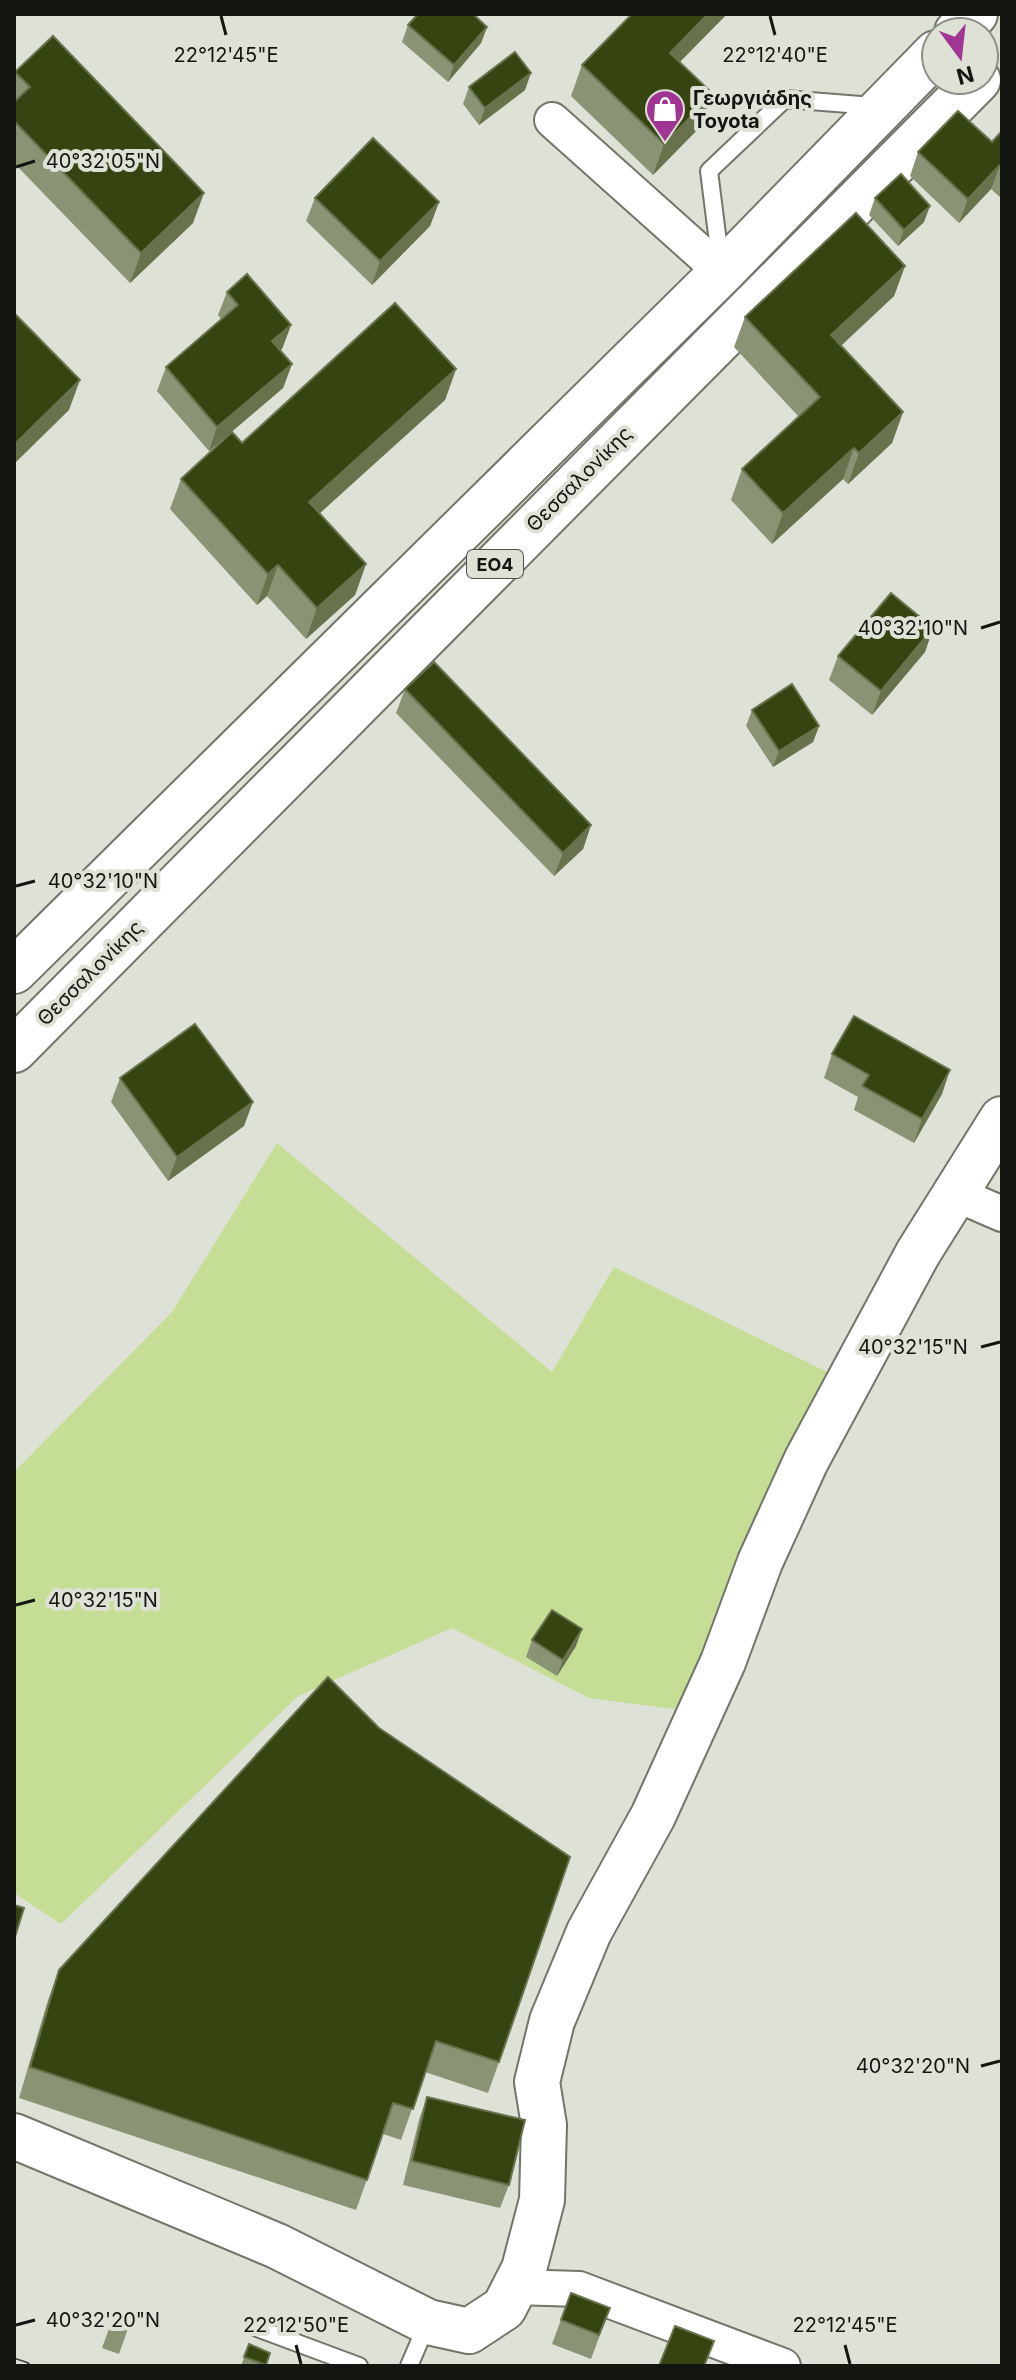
<svg xmlns="http://www.w3.org/2000/svg" width="1016" height="2380" font-family="Inter,sans-serif">
<rect width="100%" height="100%" fill="#dee2d6"/>
<!-- green -->
<polygon fill="#c5dd94" points="277,1143 552,1372 614,1267 829,1373 681,1710 589,1698 452,1628 298,1696 61,1924 14,1893 14,1472 172,1312"/>
<g fill="none" stroke-linecap="round" stroke-linejoin="round">
<defs>
<g id="lane">
<polyline points="721,266 709,171 785,99 873,106"/>
<polyline points="257,2328 359,2366"/>
<polyline points="409,2366 427,2324"/>
</g>
<g id="street">
<polyline points="552,120 722,272"/>
<polyline points="956,1194 1002,1214"/>
<polyline points="515,2287 579,2289 783,2366"/>
</g>
<polyline id="secondary" points="14,2136 277,2246 428,2322 469,2331 504,2308 524,2269 542,2200 544,2125 537,2082 552,2021 589,1932 653,1816 723,1662 760,1562 806,1461 918,1253 1002,1119"/>
<g id="primary">
<polyline points="957,32 975,14"/>
<polyline points="14,971 722,272 936,53"/>
<polyline points="14,1050 978,80"/>
</g>
</defs>
<!-- lane casing -->
<use href="#lane" stroke="#71756a" stroke-width="20"/>
<!-- street casing -->
<use href="#street" stroke="#71756a" stroke-width="38"/>
<!-- secondary casing -->
<use href="#secondary" stroke="#71756a" stroke-width="48"/>
<!-- primary casing -->
<use href="#primary" stroke="#71756a" stroke-width="48"/>
<!-- lane -->
<use href="#lane" stroke="#fff" stroke-width="16"/>
<!-- street -->
<use href="#street" stroke="#fff" stroke-width="34"/>
<!-- secondary -->
<use href="#secondary" stroke="#fff" stroke-width="44"/>
<!-- primary -->
<use href="#primary" stroke="#fff" stroke-width="44"/>
<defs>
<polyline id="rail" points="14,2362 26,2366"/>
</defs>
<!-- rail casing -->
<use href="#rail" stroke="#3e413b" stroke-width="9"/>
<!-- rail -->
<use href="#rail" stroke="#dee2d6" stroke-width="6" stroke-dasharray="18" stroke-linecap="butt"/>
</g>
<!-- wall -->
<g fill="#8a9374">
<polygon points="632,14 727,14 680,62 702,125 653,175 571,96 582,65"/>
<polygon points="408,25 487,27 481,43 448,82 402,42"/>
<polygon points="15,72 193,223 130,283 14,163 14,75"/>
<polygon points="469,87 525,90 479,125 463,104"/>
<polygon points="1002,133 1002,199 991,189 959,223 910,176 918,152 992,142"/>
<polygon points="315,198 439,202 430,226 372,285 306,221"/>
<polygon points="875,198 924,222 898,246 869,215"/>
<polygon points="905,266 894,296 841,346 903,412 892,443 848,484 843,479 772,544 731,500 742,469 799,417 734,347 745,317"/>
<polygon points="227,292 291,325 282,349 280,350 292,364 283,388 209,451 157,391 166,367 221,319 218,315"/>
<polygon points="456,369 445,400 319,513 366,564 355,595 306,639 267,596 257,605 170,509 181,479 242,443"/>
<polygon points="933,628 925,652 872,715 829,680 838,656"/>
<polygon points="405,689 591,825 583,849 554,876 396,713"/>
<polygon points="752,710 819,726 813,742 773,767 746,726"/>
<polygon points="832,1054 942,1094 914,1143 854,1110 858,1097 824,1078"/>
<polygon points="120,1078 244,1126 168,1181 111,1102"/>
<polygon points="532,1640 576,1646 557,1676 526,1657"/>
<polygon points="328,1677 499,2062 488,2093 425,2072 401,2140 383,2134 356,2210 19,2098 48,2000 59,1970"/>
<polygon points="427,2097 509,2185 500,2208 403,2185 419,2120"/>
<polygon points="571,2293 610,2308 591,2359 552,2344"/>
<polygon points="114,2315 131,2320 119,2354 102,2348"/>
<polygon points="249,2344 270,2353 266,2366 241,2366"/>
</g>
<!-- shaded-wall -->
<g fill="#68734d">
<polygon points="708,14 727,14 659,83 670,53"/>
<polygon points="487,27 481,43 448,82 454,65"/>
<polygon points="531,73 525,90 479,125 485,108"/>
<polygon points="713,94 702,125 653,175 664,144"/>
<polygon points="1000,165 991,189 959,223 968,199"/>
<polygon points="204,193 193,223 130,283 141,253"/>
<polygon points="439,202 430,226 372,285 380,261"/>
<polygon points="930,206 924,222 898,246 904,230"/>
<polygon points="905,266 894,296 819,366 831,335"/>
<polygon points="291,325 282,349 263,364 272,341"/>
<polygon points="292,364 283,388 209,451 217,427"/>
<polygon points="456,369 445,400 298,533 309,502"/>
<polygon points="80,380 69,410 14,464 14,445"/>
<polygon points="903,412 892,443 848,484 859,453"/>
<polygon points="854,448 843,479 772,544 783,513"/>
<polygon points="366,564 355,595 306,639 317,608"/>
<polygon points="278,565 267,596 257,605 268,574"/>
<polygon points="933,628 925,652 872,715 881,691"/>
<polygon points="819,726 813,742 773,767 779,751"/>
<polygon points="591,825 583,849 554,876 563,853"/>
<polygon points="950,1070 942,1094 914,1143 922,1119"/>
<polygon points="253,1102 244,1126 168,1181 177,1157"/>
<polygon points="582,1629 576,1646 557,1676 563,1660"/>
</g>
<!-- building -->
<g fill="#364412" stroke="#68734d" stroke-width="2">
<polygon points="418,14 473,14 487,27 454,65 408,25"/>
<polygon points="632,14 708,14 670,53 713,94 664,144 582,65"/>
<polygon points="53,36 204,193 141,253 14,121 14,102 30,87 15,72"/>
<polygon points="515,52 531,73 485,108 469,87"/>
<polygon points="958,111 992,142 1001,132 1002,133 1002,167 1000,165 968,199 918,152"/>
<polygon points="373,138 439,202 380,261 315,198"/>
<polygon points="901,174 930,206 904,230 875,198"/>
<polygon points="856,213 905,266 831,335 903,412 859,453 854,448 783,513 742,469 820,397 745,317"/>
<polygon points="247,274 291,325 272,341 292,364 217,427 166,367 238,305 227,292"/>
<polygon points="395,303 456,369 309,502 366,564 317,608 278,565 268,574 181,479 232,432 242,443"/>
<polygon points="14,313 80,380 14,445"/>
<polygon points="891,593 933,628 881,691 838,656"/>
<polygon points="434,662 591,825 563,853 405,689"/>
<polygon points="792,684 819,726 779,751 752,710"/>
<polygon points="854,1016 950,1070 922,1119 862,1086 869,1075 832,1054"/>
<polygon points="195,1024 253,1102 177,1157 120,1078"/>
<polygon points="552,1610 582,1629 563,1660 532,1640"/>
<polygon points="328,1677 379,1728 570,1857 499,2062 436,2041 413,2109 393,2103 367,2180 30,2067 59,1970"/>
<polygon points="14,1905 24,1908 14,1940"/>
<polygon points="427,2097 525,2120 509,2185 412,2161"/>
<polygon points="571,2293 610,2308 599,2335 561,2320"/>
<polygon points="114,2315 131,2320 128,2330 111,2324"/>
<polygon points="675,2326 714,2341 704,2366 659,2366"/>
<polygon points="249,2344 270,2353 266,2365 244,2357"/>
</g>
<!-- ticks -->
<path fill="none" stroke="#131511" stroke-width="3" d="M221,16L226,35M770,16L775,35M16,167L35,161M981,628L1000,622M16,886L35,881M981,1347L1000,1342M16,1605L35,1600M981,2066L1000,2061M16,2325L35,2320M296,2345L301,2364M845,2345L850,2364"/>
<!-- icons -->
<defs>
<symbol id="shop-pin" viewBox="-11 -11 22 30"><path d="M0 17L-7.5 6A9.5 9.5 0 1 1 7.5 6Z" fill="#a13594" stroke="#dee2d6"/><path d="M-5-2.5h2.3a2.7 3.5 0 0 1 5.4 0H5L5.5 6h-11ZM-1.5-2.5h3a1.5 2.3 0 0 0-3 0Z" fill="#fff"/></symbol>
</defs>
<g fill-rule="evenodd">
<use href="#shop-pin" x="643" y="87" width="44" height="60"/>
</g>
<g text-anchor="middle" dominant-baseline="central" stroke-width="8" stroke-linejoin="round" paint-order="stroke">
<!-- shield labels -->
<rect fill="#dee2d6" stroke="#50524c" stroke-width="2" x="467" y="550" width="56" height="28" rx="6"/>
<g font-size="18" font-weight="bold" fill="#131511">
<text x="495" y="564">ΕΟ4</text>
</g>
<!-- poi labels -->
<g font-size="20" font-weight="bold" fill="#131511" stroke="#dee2d6" text-anchor="start">
<text x="693" y="98">Γεωργιάδης<tspan x="693" dy="23">Toyota</tspan></text>
</g>
<!-- street labels -->
<g font-size="20" fill="#131511" stroke="#dee2d6">
<text transform="translate(579 479) rotate(-45)">Θεσσαλονίκης</text>
<text transform="translate(90 973) rotate(-45)">Θεσσαλονίκης</text>
</g>
</g>
<g font-size="20" text-anchor="middle" fill="#131511" stroke="#dee2d6" stroke-width="8" stroke-linejoin="round" paint-order="stroke">
<text x="226" y="62">22°12'45"E</text>
<text x="775" y="62">22°12'40"E</text>
<text x="103" y="168">40°32'05"N</text>
<text x="913" y="635">40°32'10"N</text>
<text x="103" y="888">40°32'10"N</text>
<text x="913" y="1354">40°32'15"N</text>
<text x="103" y="1607">40°32'15"N</text>
<text x="913" y="2073">40°32'20"N</text>
<text x="103" y="2327">40°32'20"N</text>
<text x="296" y="2332">22°12'50"E</text>
<text x="845" y="2332">22°12'45"E</text>
</g>
<!-- border -->
<rect width="1016" height="2380" fill="none" stroke="#131511" stroke-width="32"/>
<!-- north arrow -->
<g transform="translate(960 56) rotate(165)"><circle r="38" fill="#dee2d6" stroke="#8d9087" stroke-width="2"/>
<path d="M0-6L14 30L0 20L-14 30Z" fill="#a13594"/>
<text y="-12" font-size="22" font-weight="bold" text-anchor="middle" fill="#131511">N</text>
</g>
</svg>
